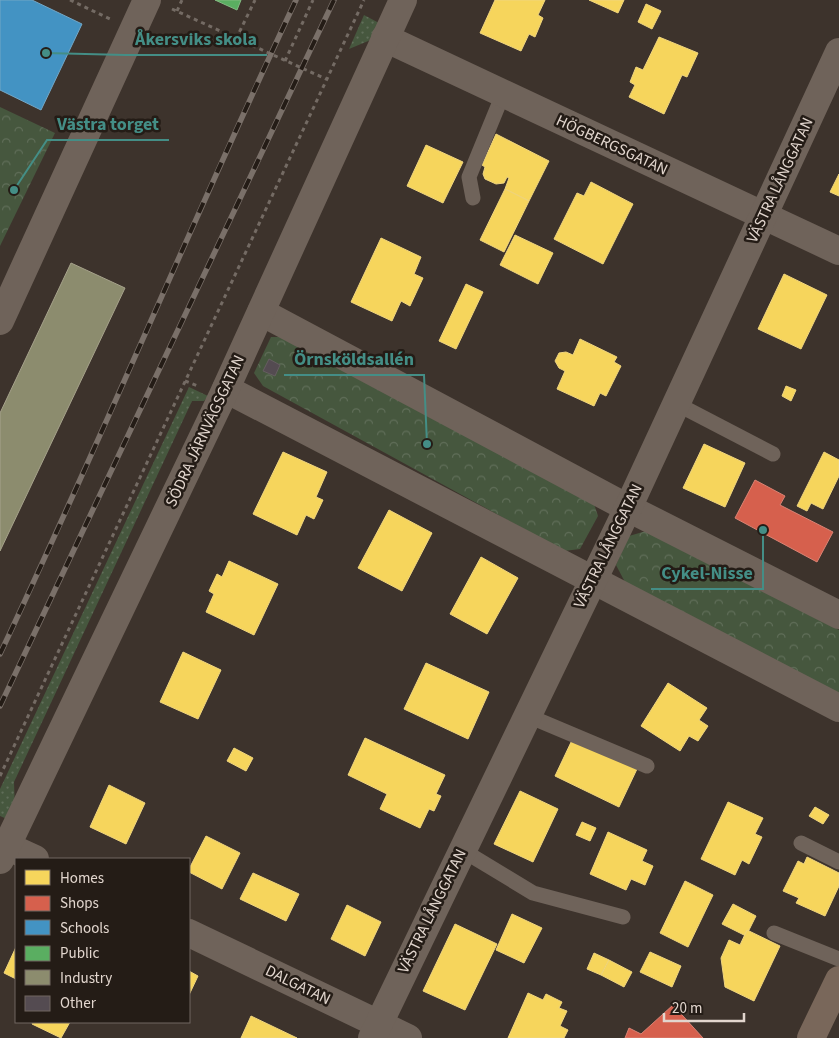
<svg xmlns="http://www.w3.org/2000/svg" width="839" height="1038" font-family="'Source Sans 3',sans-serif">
<defs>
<pattern id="grass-dots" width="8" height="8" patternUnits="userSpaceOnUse" patternTransform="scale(1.25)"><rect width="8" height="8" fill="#46573e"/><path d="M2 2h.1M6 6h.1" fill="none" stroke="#606e59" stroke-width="1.8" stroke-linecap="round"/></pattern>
<pattern id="forest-crowns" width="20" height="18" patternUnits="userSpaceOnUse" patternTransform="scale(1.25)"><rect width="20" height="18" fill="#46573e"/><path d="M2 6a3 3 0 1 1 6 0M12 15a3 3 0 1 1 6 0" fill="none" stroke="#606e59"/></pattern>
</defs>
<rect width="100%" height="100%" fill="#3d332c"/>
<!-- grass -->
<g fill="url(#grass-dots)">
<polygon points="364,15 379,23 373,39 349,49"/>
<polygon points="189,387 208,396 204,401 192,401 14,782 15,811 7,819 0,816 0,789"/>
</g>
<!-- forest -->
<g fill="url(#forest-crowns)">
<polygon points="0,107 55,133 0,246"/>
<polygon points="271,337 286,337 593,501 598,516 580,549 564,551 263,386 254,373"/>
<polygon points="646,531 839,630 839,697 626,584 616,565 629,536"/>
</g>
<!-- homes -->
<g fill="#f6d55c" stroke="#f0d57e">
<polygon points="495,0 545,0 538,15 543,18 535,37 529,34 521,51 480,33"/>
<polygon points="589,0 624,0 618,13"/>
<polygon points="646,4 661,11 652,29 638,22"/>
<polygon points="659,37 698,53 687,77 682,75 664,114 629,97 635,85 630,82 636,67 643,70"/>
<polygon points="496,134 549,161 529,201 505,189 509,178 507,177 504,183 496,184 485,179 483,174 485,167 482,165"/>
<polygon points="426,145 463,162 443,203 407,186"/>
<polygon points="839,174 839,196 830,192"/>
<polygon points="591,182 633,204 603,264 554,239 577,193 584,196"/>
<polygon points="505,189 529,201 504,252 480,240"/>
<polygon points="515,235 553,253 538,284 500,265"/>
<polygon points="381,238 421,257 414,274 423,278 410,306 401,301 392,321 351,302"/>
<polygon points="784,274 827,295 801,349 758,329"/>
<polygon points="466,284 483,292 456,349 439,341"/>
<polygon points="580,339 617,357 614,362 621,366 606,396 600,393 594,406 557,389 565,371 559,368 555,361 559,353 566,352 573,355"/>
<polygon points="786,386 796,390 791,401 782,396"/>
<polygon points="704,444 745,463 725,507 683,488"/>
<polygon points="283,452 327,472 316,497 323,500 314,519 306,515 297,535 253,514"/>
<polygon points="824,452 839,460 839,476 823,509 811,503 807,511 797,506"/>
<polygon points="389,510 432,533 402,591 358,568"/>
<polygon points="481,557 518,578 487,634 450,614"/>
<polygon points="229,561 278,584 254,635 206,612 214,594 209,591 217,574 222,577"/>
<polygon points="183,652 221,670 198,719 160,702"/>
<polygon points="426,663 489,692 468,739 404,709"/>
<polygon points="668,683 707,708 699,720 708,726 698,741 689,736 680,751 641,726"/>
<polygon points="365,738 445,775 436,794 441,796 434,811 429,809 420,828 380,809 387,794 348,775"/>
<polygon points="573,738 637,769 619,807 555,776"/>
<polygon points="234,748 253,758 246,771 227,761"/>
<polygon points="109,785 145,803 126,844 90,827"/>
<polygon points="520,791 558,809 533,862 494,844"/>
<polygon points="728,802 763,818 755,834 762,837 749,864 742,860 735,875 701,859"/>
<polygon points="815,807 829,815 823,824 809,816"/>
<polygon points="582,822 596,828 590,841 576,835"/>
<polygon points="608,832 647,850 642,861 653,866 645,885 631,879 626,890 590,874"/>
<polygon points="206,836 240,853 222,889 189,872 189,869"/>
<polygon points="807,857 839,873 839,886 825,916 796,903 799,898 783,891 798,861 804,864"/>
<polygon points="253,873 299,894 286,921 240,899"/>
<polygon points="685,881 713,895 688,947 660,933"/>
<polygon points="733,904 756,916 746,936 722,924"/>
<polygon points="347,905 381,922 365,956 331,939"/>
<polygon points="512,914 542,928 524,963 496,950"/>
<polygon points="455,924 497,944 465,1010 423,991"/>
<polygon points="747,930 780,946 754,1001 725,987 721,958 729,940 740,945"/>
<polygon points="16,947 16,979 4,973"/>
<polygon points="650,952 681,966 672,987 640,972"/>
<polygon points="594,953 609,960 601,975 587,969"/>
<polygon points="609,960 632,972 624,987 601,975"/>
<polygon points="189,971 198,976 189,995"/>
<polygon points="528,993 543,1000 546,994 562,1002 559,1008 567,1011 560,1026 568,1030 564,1038 508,1038"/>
<polygon points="251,1016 297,1038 241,1038"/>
<polygon points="33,1022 70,1022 61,1038 32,1024"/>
</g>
<!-- shops -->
<g fill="#d6604d" stroke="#da8374">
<polygon points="755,480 785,496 780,505 833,532 817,562 735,518"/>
<polygon points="673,1005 703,1038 625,1038 629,1028 641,1034"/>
</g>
<!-- schools -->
<polygon fill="#4393c3" stroke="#73a7c6" points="0,0 32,0 82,24 41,110 0,90"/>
<!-- public -->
<polygon fill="#5aae61" stroke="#83ba82" points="215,0 241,0 237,10"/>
<!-- industry -->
<polygon fill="#8c8c6e" stroke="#a6a28b" points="71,263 125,288 0,551 0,413"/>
<!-- building -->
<polygon fill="#544b51" stroke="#655e60" points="269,359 280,365 275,376 263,371"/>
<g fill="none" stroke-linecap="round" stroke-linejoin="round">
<!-- path -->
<g stroke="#746b64" stroke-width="3" stroke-dasharray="4 4" stroke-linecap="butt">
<polyline points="70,0 110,19"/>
<polyline points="172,9 326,79"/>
<polyline points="177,11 182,0"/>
<polyline points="236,39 255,0"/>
<polyline points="285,61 313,0"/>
<polyline points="185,381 198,386"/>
<polyline points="0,776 364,0"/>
</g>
<!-- lane -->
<g stroke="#6f635a" stroke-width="15">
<polyline points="473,198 469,177 503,94"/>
<polyline points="677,404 773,454"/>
<polyline points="526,715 647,766"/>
<polyline points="801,843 839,862"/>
<polyline points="462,850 533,893 623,917"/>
<polyline points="774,933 839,959"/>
</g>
<!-- street -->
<g stroke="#6f635a" stroke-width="28">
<polyline points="385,38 839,251"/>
<polyline points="261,312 628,508 839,615"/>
<polyline points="0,321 147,0"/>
<polyline points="226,389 839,708"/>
<polyline points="0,843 35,859"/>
<polyline points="0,860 222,397 403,0"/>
<polyline points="189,933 408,1038"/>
<polyline points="372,1038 628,508 839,52"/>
</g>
<!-- highway -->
<polyline stroke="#79675a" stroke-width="28" points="811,1038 839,980"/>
<defs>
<g id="rail">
<path d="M0,654C102,438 194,217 296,0"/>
<polyline points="0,706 334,0"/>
</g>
</defs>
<!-- rail casing -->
<use href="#rail" stroke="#7a7069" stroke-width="5.5"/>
<!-- rail -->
<use href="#rail" stroke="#241c16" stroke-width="4" stroke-dasharray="11" stroke-linecap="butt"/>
</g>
<g text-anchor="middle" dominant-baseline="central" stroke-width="5" stroke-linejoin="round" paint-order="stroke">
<!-- street labels -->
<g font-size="16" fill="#e2d6ce" stroke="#241c16">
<text transform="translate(612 145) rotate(25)">HÖGBERGSGATAN</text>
<text transform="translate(780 180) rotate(-65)">VÄSTRA LÅNGGATAN</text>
<text transform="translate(205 431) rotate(-65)">SÖDRA JÄRNVÄGSGATAN</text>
<text transform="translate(608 546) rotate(-64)">VÄSTRA LÅNGGATAN</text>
<text transform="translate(432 911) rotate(-64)">VÄSTRA LÅNGGATAN</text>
<text transform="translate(298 985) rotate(26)">DALGATAN</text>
</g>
</g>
<!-- callouts -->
<path fill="none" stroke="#448e86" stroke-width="2" d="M46 53L125 55H267M14 190L47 140H169M427 444L424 375H284M763 530L763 589H651"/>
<g fill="#448e86" stroke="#241c16" stroke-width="2">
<circle cx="46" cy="53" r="5"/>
<circle cx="14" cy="190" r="5"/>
<circle cx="427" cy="444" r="5"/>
<circle cx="763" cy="530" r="5"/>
</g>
<g font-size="18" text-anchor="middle" font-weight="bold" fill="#448e86" stroke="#241c16" stroke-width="5" stroke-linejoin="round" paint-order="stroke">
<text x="196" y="45">Åkersviks skola</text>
<text x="108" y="130">Västra torget</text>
<text x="354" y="365">Örnsköldsallén</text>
<text x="707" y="579">Cykel-Nisse</text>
</g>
<!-- legend -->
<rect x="15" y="858" width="175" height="165" fill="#241c16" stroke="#706660"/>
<rect x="25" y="870" width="25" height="15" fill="#f6d55c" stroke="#706660"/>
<text x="60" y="883" font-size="15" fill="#e2d6ce">Homes</text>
<rect x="25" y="896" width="25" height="15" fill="#d6604d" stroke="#706660"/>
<text x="60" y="908" font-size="15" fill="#e2d6ce">Shops</text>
<rect x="25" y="920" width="25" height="15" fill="#4393c3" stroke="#706660"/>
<text x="60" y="933" font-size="15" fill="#e2d6ce">Schools</text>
<rect x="25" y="946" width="25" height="15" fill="#5aae61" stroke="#706660"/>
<text x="60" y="958" font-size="15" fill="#e2d6ce">Public</text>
<rect x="25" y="970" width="25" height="15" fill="#8c8c6e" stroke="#706660"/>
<text x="60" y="983" font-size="15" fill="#e2d6ce">Industry</text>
<rect x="25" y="996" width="25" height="15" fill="#544b51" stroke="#706660"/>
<text x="60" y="1008" font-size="15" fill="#e2d6ce">Other</text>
<!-- scale -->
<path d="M664 1013v8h80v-8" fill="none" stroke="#e2d6ce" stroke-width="2.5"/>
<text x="672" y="1013" font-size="15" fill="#e2d6ce" stroke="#241c16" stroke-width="4" paint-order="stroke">20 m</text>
</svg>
